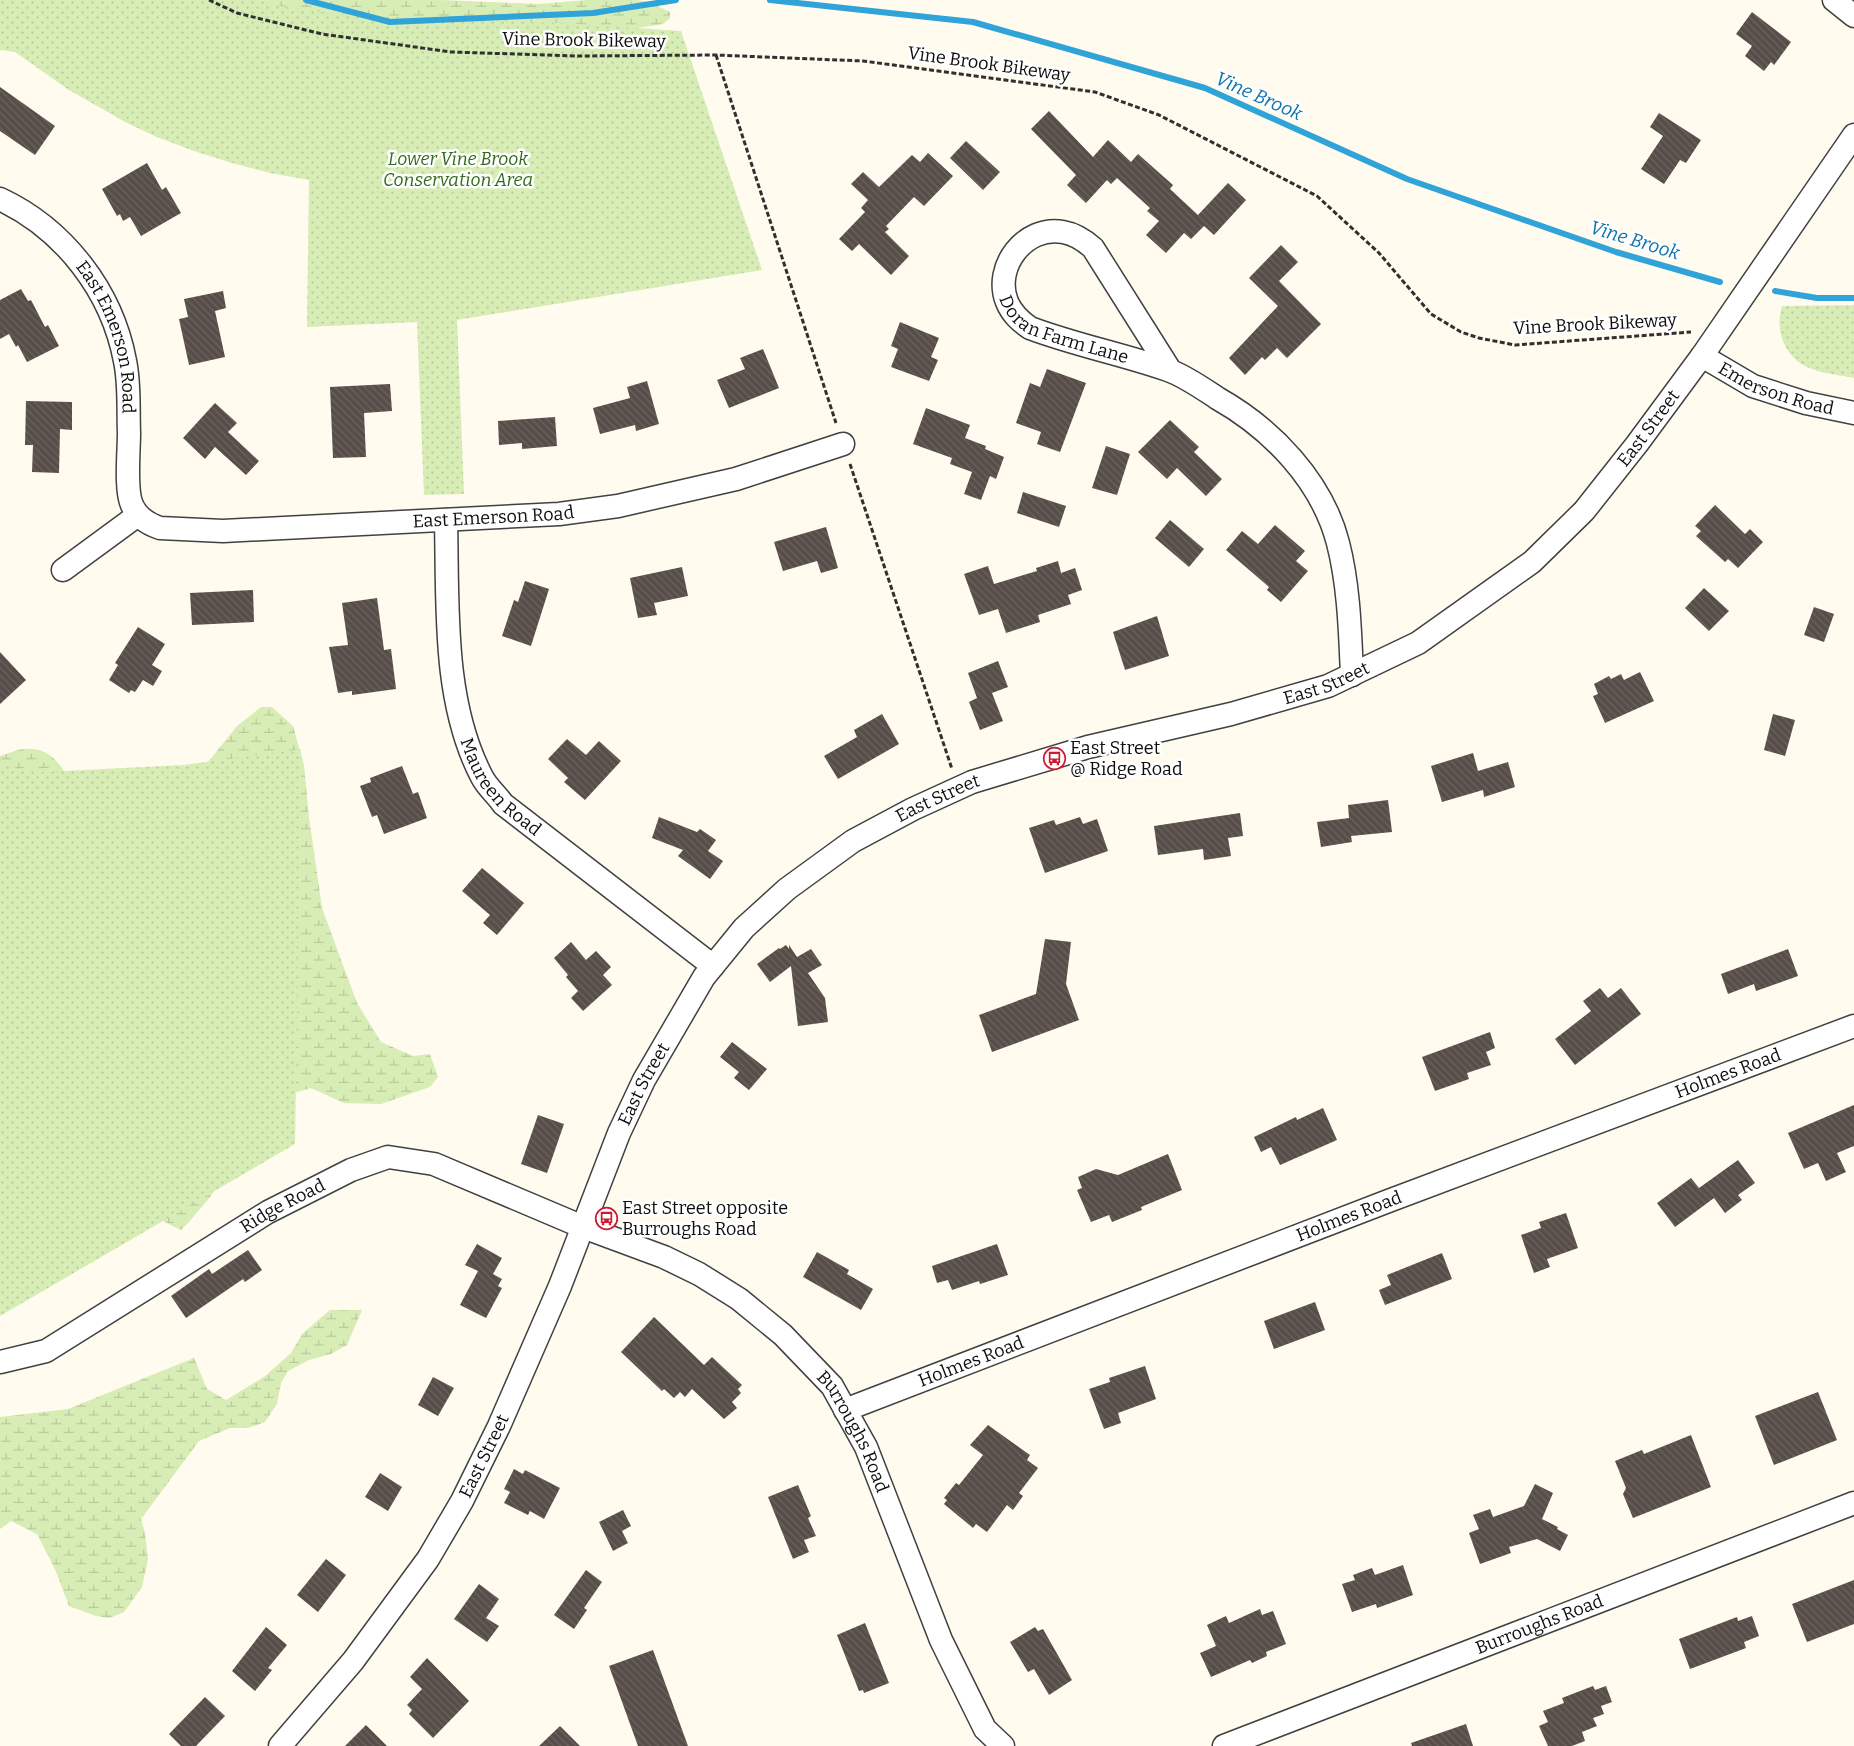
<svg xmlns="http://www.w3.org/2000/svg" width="1854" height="1746" font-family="Bitter,serif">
<defs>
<pattern id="wetland-marsh" width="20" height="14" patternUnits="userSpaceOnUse" patternTransform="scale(1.25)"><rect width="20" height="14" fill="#d7edb5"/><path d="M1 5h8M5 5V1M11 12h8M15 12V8" fill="none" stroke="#b7ca9a"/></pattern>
<pattern id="park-dots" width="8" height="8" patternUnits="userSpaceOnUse" patternTransform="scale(1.25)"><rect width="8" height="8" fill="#d7edb5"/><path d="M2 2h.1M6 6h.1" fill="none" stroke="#b7ca9a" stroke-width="1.8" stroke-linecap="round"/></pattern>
<pattern id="building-back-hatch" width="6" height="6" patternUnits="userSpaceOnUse" patternTransform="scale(1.25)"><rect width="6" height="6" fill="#584e49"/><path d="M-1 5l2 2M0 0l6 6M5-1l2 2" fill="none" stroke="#6b635f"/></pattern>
</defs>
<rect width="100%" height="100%" fill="#fffbef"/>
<!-- wetland -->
<g fill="url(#wetland-marsh)">
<polygon points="252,0 440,0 538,4 586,0 637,0 649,2 670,12 670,18 663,24 631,29 378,35"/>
<path d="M261,707H272L293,726L304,765L309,817L322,908L357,1003L381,1042L413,1056L430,1054L438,1077L430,1087L381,1104L344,1103L311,1088L297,1092L284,1099L231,1158L211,1196L189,1222L181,1230L161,1220L0,1052V756C7,754 15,750 23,749C57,745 66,776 80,800L200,772L237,726Z"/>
<polygon points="330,1310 362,1310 347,1345 331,1354 309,1360 288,1371 281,1383 277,1404 265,1422 248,1428 230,1428 199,1441 141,1519 145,1533 148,1559 142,1587 124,1612 110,1618 96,1616 69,1606 55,1569 37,1534 11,1521 0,1529 0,1417 68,1409 194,1358 207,1389 226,1400 264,1377 291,1353 302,1334"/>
</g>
<!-- park -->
<g fill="url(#park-dots)">
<polygon points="0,0 259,0 279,6 337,14 449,20 562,23 681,31 762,270 457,320 464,494 424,495 417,322 307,327 309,180 270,173 232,163 194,151 157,137 127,123 69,90 15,52 0,50"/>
<path d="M1854,305V378C1840,375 1825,374 1812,369C1786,360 1774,332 1782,306Z"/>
<polygon points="301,749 295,1144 0,1316 0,765 43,772 184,765"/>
</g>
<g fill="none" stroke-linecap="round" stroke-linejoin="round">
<!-- stream -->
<g stroke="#30a3d8" stroke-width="6">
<polyline points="306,0 390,22 593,13 676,0"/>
<polyline points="770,0 973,22 1205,88 1407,179 1616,252 1720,282"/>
<polyline points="1775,291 1817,298 1854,298"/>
</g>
</g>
<!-- building -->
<g fill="url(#building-back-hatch)">
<polygon points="1752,12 1791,42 1774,65 1771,62 1764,71 1745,56 1752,46 1736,34"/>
<polygon points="0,87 55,126 35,155 0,131"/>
<polygon points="1049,111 1093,157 1108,140 1131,162 1138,154 1173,185 1170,189 1198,215 1228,183 1246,200 1214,235 1204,226 1191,239 1184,233 1166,253 1146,235 1159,221 1147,211 1150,208 1117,178 1111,184 1107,180 1086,203 1067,185 1076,175 1031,129"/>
<polygon points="1659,113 1701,140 1686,163 1680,160 1664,184 1641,169 1663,136 1650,127"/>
<polygon points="966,141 1000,172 983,190 950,158"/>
<polygon points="928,153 953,176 924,206 914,197 886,226 889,229 885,232 909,256 891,275 859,244 852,251 839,239 865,212 861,208 868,200 851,184 863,172 879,187 912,155 920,162"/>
<polygon points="147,163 162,190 166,187 181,213 141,236 130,217 123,221 120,214 117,216 102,189"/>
<polygon points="1281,245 1298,262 1279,281 1321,324 1287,358 1277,348 1265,360 1262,357 1245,375 1229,358 1278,306 1249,278"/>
<polygon points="21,289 28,301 31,300 45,327 48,325 59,346 27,362 18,345 16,347 9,334 0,339 0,300"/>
<polygon points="223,291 226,308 215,311 225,357 189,365 179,319 188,317 184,299"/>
<polygon points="900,322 939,338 931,357 938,360 929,381 891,367 898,349 891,346"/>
<polygon points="763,349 779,388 729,408 717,380 745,369 740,358"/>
<polygon points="1047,369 1086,383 1060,452 1037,444 1041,432 1016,423 1030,383 1040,387"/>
<polygon points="647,381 659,424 636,431 635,425 600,434 593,408 630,398 627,387"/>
<polygon points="390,384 392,411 364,413 366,457 333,458 330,387"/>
<polygon points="26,401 72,402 72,430 60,429 59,473 32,472 33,445 25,445"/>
<polygon points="215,403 237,423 228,432 259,461 246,475 215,447 205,459 183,438"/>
<polygon points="926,408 970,425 965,438 986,446 985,449 1004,457 996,479 990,476 981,500 964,494 972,472 950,464 952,458 913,444"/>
<polygon points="555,417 557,446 522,449 522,443 499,445 498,421"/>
<polygon points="1170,420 1199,447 1194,452 1222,479 1206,496 1177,468 1167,479 1138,452"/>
<polygon points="1106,446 1130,454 1117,495 1092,488"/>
<polygon points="1023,492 1066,506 1059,527 1017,513"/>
<polygon points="1715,505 1745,534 1750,529 1763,542 1738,568 1728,559 1725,562 1696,536 1701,531 1695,526"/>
<polygon points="1170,520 1204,549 1189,567 1155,538"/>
<polygon points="1275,525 1305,551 1296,561 1308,571 1281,602 1267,590 1269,587 1226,550 1242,531 1258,544"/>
<polygon points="826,527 838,568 821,573 817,561 783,571 774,542"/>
<polygon points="1058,561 1061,573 1075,568 1082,590 1068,595 1071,604 1038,615 1040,622 1006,633 998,609 979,615 964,574 988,566 994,584 1037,571 1036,568"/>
<polygon points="682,567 688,596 654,603 657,615 638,618 630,578"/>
<polygon points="525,581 549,589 531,646 502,636 514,600 518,602"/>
<polygon points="1704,588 1729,611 1709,631 1685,608"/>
<polygon points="253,590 254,622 192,625 190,593"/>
<polygon points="377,598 384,650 391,649 396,689 352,695 352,691 338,693 329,647 348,645 342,603"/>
<polygon points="1814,607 1834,614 1824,642 1804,635"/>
<polygon points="1157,616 1169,656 1125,670 1113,632"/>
<polygon points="138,627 165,644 152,665 162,671 153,686 143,680 135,692 131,690 129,693 109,680 118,665 115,663"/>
<polygon points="0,652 26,680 0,704"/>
<polygon points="998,661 1008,687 992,693 1003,721 980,730 969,702 977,698 968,673"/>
<polygon points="1640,672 1654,701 1605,723 1593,696 1598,694 1594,684 1609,676 1611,679 1621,674 1624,680"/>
<polygon points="882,714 899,744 838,779 824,756 857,737 854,730"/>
<polygon points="1773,714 1795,720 1785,756 1764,750"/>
<polygon points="567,739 586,755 599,741 621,761 585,800 564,782 568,778 548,759"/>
<polygon points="1473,753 1478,771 1508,762 1515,787 1484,797 1483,790 1442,802 1431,766"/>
<polygon points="402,766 413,794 418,792 427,818 384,834 377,815 372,817 360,786 371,782 370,778"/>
<polygon points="1388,800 1392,832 1351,836 1352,842 1321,847 1317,822 1349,818 1348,805"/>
<polygon points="1240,813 1243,836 1228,838 1231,856 1204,860 1203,849 1158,855 1154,826"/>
<polygon points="659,817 697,832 700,829 716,840 708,851 723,861 710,879 678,856 683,850 652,838"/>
<polygon points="1080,817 1083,824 1097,819 1108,851 1045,873 1029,828 1054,820 1056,825"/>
<polygon points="482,868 524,903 497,935 483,923 490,915 462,891"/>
<polygon points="1045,939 1071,942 1066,984 1079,1020 992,1052 979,1015 1036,994"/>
<polygon points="571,942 586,960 596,951 611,967 603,975 612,985 583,1011 571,998 578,991 566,977 568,975 554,958"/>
<polygon points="786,945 789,949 789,945 797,957 811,949 822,965 808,973 825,998 828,1022 798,1026 791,966 770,982 757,964 779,948 780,949"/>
<polygon points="1788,949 1798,976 1756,991 1754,984 1728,994 1721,974"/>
<polygon points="1600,988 1608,998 1621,988 1641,1014 1575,1065 1555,1039 1591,1011 1583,1001"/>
<polygon points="1490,1032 1495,1048 1486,1052 1491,1065 1467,1073 1469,1079 1435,1091 1422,1057"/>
<polygon points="732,1042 767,1069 749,1090 734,1078 739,1072 720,1057"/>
<polygon points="1854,1105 1854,1146 1837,1153 1846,1172 1826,1181 1818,1163 1804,1169 1788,1133"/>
<polygon points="1323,1108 1337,1140 1280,1165 1271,1147 1261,1152 1254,1137 1296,1117 1297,1120"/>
<polygon points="538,1115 564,1124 547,1173 521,1164"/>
<polygon points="1168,1154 1182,1190 1141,1207 1142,1210 1112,1222 1109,1215 1091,1222 1077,1190 1082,1188 1078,1177 1096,1169 1118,1175"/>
<polygon points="1738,1160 1755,1183 1738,1195 1742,1200 1725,1213 1714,1198 1675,1227 1657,1203 1691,1178 1699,1188"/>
<polygon points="1566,1213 1578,1248 1547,1259 1550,1267 1534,1273 1521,1235 1541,1228 1539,1222"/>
<polygon points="477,1244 502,1258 493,1274 502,1279 498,1286 502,1288 486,1318 460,1305 478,1271 465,1265"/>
<polygon points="997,1244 1008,1275 980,1284 979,1281 952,1290 948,1280 937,1283 932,1266"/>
<polygon points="248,1250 262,1270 245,1282 243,1279 186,1318 171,1296 209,1269 212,1274"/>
<polygon points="817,1252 849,1270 847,1274 873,1289 861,1310 803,1277"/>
<polygon points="1442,1253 1452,1279 1385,1305 1379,1290 1391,1285 1387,1275"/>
<polygon points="1315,1302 1325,1330 1274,1349 1264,1321"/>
<polygon points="654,1317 704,1365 712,1357 742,1385 738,1389 741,1393 732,1402 737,1408 724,1419 692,1389 685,1397 680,1392 674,1398 664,1389 662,1391 621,1352"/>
<polygon points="1145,1366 1156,1399 1118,1413 1121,1423 1104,1429 1089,1389 1110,1382 1109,1378"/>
<polygon points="433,1377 454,1388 438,1416 418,1405"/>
<polygon points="1818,1392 1837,1440 1774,1465 1755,1416"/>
<polygon points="988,1425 1030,1455 1027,1460 1038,1468 1019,1493 1023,1496 1013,1510 1007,1505 987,1532 976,1524 973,1528 944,1504 947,1500 944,1498 956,1483 959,1485 983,1455 970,1445"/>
<polygon points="1691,1435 1711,1487 1633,1518 1623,1494 1626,1488 1615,1461 1642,1450 1644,1454"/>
<polygon points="514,1469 523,1474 525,1470 560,1488 544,1519 530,1511 528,1515 504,1503 510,1492 504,1489"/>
<polygon points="380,1473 402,1487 388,1511 365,1497"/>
<polygon points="1535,1484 1553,1493 1542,1519 1558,1527 1557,1529 1568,1535 1560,1551 1537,1539 1509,1547 1511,1553 1480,1564 1469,1533 1479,1529 1473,1515 1490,1509 1493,1517 1524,1506"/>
<polygon points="798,1485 811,1516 808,1518 816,1536 804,1540 809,1552 793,1559 768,1497"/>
<polygon points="623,1510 631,1526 622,1531 628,1543 613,1551 599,1522"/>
<polygon points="326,1559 346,1575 318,1612 297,1595"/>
<polygon points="1403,1565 1413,1595 1377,1608 1376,1604 1352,1612 1342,1584 1355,1580 1353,1575 1372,1568 1375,1575"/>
<polygon points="586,1570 602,1582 584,1608 587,1610 574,1629 554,1615"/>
<polygon points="1854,1580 1854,1624 1807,1642 1792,1604"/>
<polygon points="479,1584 499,1599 486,1618 499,1626 487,1642 454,1619"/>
<polygon points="1260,1609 1262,1615 1273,1611 1286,1644 1266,1652 1267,1656 1252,1663 1250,1660 1211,1677 1200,1653 1216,1646 1207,1625 1226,1616 1229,1623"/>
<polygon points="1752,1616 1759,1636 1744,1642 1746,1648 1690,1669 1679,1639 1737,1617 1738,1621"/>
<polygon points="865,1623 889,1683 864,1693 863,1690 859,1691 837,1635"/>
<polygon points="266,1627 287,1645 268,1668 272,1670 255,1691 232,1671"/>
<polygon points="1035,1627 1038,1631 1043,1629 1072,1680 1049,1695 1034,1669 1028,1672 1010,1642"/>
<polygon points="653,1650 688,1746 638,1746 609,1666"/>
<polygon points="427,1658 469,1701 433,1738 409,1714 412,1710 407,1705 422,1689 410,1677"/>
<polygon points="1593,1686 1595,1690 1606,1686 1612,1702 1601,1706 1604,1714 1593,1718 1597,1726 1582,1732 1585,1741 1572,1746 1548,1746 1539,1726 1548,1722 1543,1711 1564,1703 1562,1698"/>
<polygon points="205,1697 225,1716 196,1746 181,1746 169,1734"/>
<polygon points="1466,1724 1473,1746 1412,1746 1411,1743"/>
<polygon points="366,1725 387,1746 345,1746"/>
<polygon points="560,1726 580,1746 539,1746"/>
</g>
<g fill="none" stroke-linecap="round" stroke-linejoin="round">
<defs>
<g id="minor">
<polyline points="1834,0 1854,16"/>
<path id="s1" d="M0,199C64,229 112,291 125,361C130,384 128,410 129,433C129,451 125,490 132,505C137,517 148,524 160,528L223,531L559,514L618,506L736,479L843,444"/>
<path id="s2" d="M1702,356L1753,386L1806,403L1854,413"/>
<path id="s3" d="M1170,370L1093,248C1084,240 1075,234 1063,232C1025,225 993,267 1007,302C1012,314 1020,321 1030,328C1075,345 1122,354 1168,370C1185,376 1202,388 1217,398C1272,429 1322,481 1338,543C1349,586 1350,631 1352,675"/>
<path id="s4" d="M446,520C448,604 442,701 482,777C487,787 497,795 503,804L713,966"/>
<polyline points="63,570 138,515"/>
<path id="s5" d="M0,1362L46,1351L268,1212L351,1170L388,1157L434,1164L583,1227L664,1257L699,1274L739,1299L783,1335L832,1386L866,1447L941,1640L985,1729L1003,1746"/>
<path id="s6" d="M845,1410L1391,1200L1854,1026"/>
<path id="s7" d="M280,1746L353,1661L428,1559L462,1501L499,1426L560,1286L619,1133L644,1080L704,977L744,928L787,889L853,841L913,809L972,782L1088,747L1231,714L1328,686L1418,643L1532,562L1584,511L1637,444L1702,356L1854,135"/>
<path id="s8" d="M1224,1746L1854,1503"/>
</g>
</defs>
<!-- minor casing -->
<use href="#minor" stroke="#414141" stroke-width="25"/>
<!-- path -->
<g stroke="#303030" stroke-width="3" stroke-dasharray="5 2.5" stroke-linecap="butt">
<polyline points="209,0 237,13 322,34 451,52 578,56 716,55 863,61 1095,92 1159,115 1317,196 1379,253 1431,314 1461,332 1479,338 1515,345 1691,332"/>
<polyline points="716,55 836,423"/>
<polyline points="850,464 952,769"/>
</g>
<!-- minor -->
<use href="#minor" stroke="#fff" stroke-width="22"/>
</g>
<!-- icons -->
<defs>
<symbol id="bus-ring" viewBox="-11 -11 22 22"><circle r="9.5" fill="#fff" stroke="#c91b31" stroke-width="1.5"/><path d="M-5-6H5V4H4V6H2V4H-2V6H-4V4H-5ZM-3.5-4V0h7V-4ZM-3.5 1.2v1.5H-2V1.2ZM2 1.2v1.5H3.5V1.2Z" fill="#c91b31"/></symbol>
</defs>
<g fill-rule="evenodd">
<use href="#bus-ring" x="1042" y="746" width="25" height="25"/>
<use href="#bus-ring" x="594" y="1206" width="25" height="25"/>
</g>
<g text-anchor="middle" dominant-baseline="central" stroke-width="5" stroke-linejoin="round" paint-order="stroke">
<!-- street labels -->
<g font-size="18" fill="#0e0e0e" stroke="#fff">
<text transform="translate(584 40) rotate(1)">Vine Brook Bikeway</text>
<text transform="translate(989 64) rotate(8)">Vine Brook Bikeway</text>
<text transform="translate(1595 324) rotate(-3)">Vine Brook Bikeway</text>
<text stroke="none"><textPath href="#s3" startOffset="352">Doran Farm Lane</textPath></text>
<text stroke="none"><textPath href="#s1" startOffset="184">East Emerson Road</textPath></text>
<text stroke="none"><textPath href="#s2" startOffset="82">Emerson Road</textPath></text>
<text stroke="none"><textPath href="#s7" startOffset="2006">East Street</textPath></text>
<text stroke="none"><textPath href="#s1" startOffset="728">East Emerson Road</textPath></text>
<text stroke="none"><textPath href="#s7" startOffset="1588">East Street</textPath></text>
<text stroke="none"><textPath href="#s4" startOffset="281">Maureen Road</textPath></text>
<text stroke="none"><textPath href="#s7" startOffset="1182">East Street</textPath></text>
<text stroke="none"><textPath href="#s6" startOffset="945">Holmes Road</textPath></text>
<text stroke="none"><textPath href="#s7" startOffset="761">East Street</textPath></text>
<text stroke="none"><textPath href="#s5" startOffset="325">Ridge Road</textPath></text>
<text stroke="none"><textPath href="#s6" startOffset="540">Holmes Road</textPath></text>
<text stroke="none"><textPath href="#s6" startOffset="135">Holmes Road</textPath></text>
<text stroke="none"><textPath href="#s5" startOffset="1000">Burroughs Road</textPath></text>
<text stroke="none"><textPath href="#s7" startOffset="356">East Street</textPath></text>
<text stroke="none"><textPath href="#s8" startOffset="338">Burroughs Road</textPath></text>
</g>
<!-- park labels -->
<g font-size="18" font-style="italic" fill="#316b19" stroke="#fff">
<text x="458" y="159">Lower Vine Brook<tspan x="458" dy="21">Conservation Area</tspan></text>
</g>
<!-- poi labels -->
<g font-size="18" fill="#0e0e0e" stroke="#fff" text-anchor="start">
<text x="1070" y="748">East Street<tspan x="1070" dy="21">@ Ridge Road</tspan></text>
<text x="622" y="1208">East Street opposite<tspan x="622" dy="21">Burroughs Road</tspan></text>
</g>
<!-- water labels -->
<g font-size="19" font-style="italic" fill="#0d73aa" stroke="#fff">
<text transform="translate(1259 96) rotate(24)">Vine Brook</text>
<text transform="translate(1635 240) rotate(17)">Vine Brook</text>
</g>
</g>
</svg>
